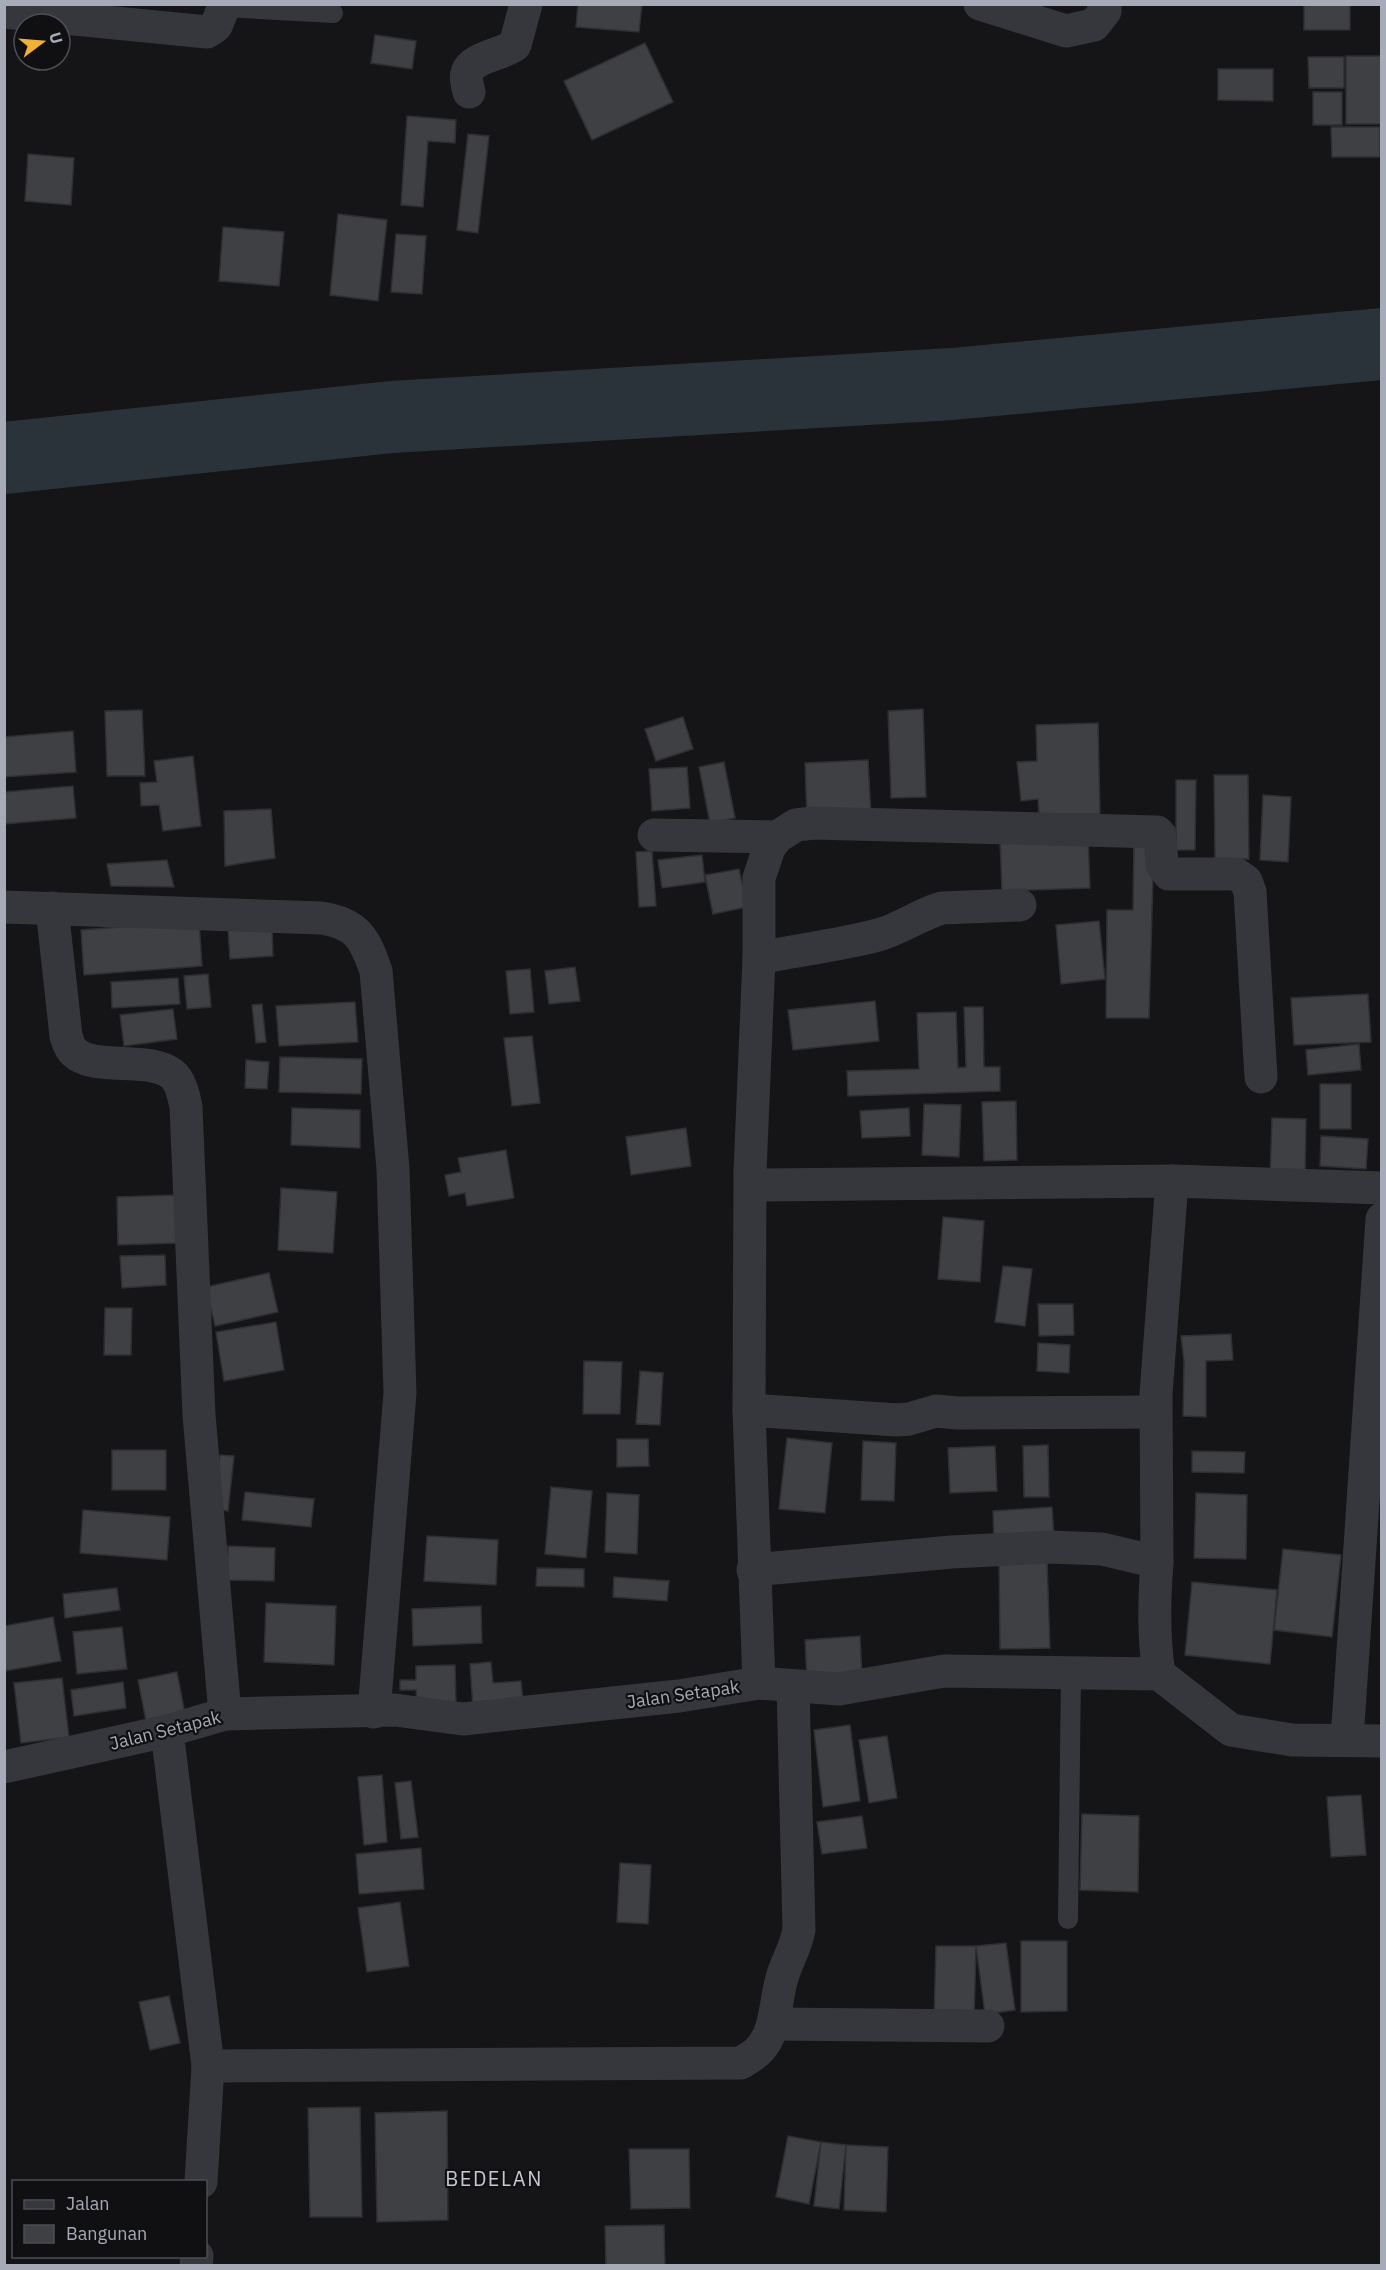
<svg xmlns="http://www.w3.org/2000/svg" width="1386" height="2270" font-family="'IBM Plex Sans',sans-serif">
<rect width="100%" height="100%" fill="#151517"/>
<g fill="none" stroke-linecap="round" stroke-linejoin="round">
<!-- river -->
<polyline stroke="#2b333a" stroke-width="72" points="4,458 392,417 952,384 1382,344"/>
</g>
<!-- building -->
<g fill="#3f4044" stroke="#2f2f33" stroke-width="1.5">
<polygon points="578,4 642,4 639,32 576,27"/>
<rect x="1304" y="4" width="46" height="26"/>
<polygon points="375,35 416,41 412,69 371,63"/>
<polygon points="645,43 673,102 592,140 564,81"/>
<rect x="1346" y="56" width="36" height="68"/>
<polygon points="1308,57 1344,57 1344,88 1309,88"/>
<polygon points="1218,69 1273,69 1273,101 1218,100"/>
<rect x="1313" y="92" width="29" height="33"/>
<polygon points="407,116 456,120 455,143 428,141 423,207 401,205"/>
<polygon points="1331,127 1380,127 1380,157 1332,157"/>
<polygon points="468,134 489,136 478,233 457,230"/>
<polygon points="28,154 74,158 71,205 25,201"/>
<polygon points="338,214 387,220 378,301 330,295"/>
<polygon points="223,227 284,232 279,286 219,281"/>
<polygon points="396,234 426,236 422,294 391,292"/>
<polygon points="923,709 926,797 891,798 888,711"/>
<polygon points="142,710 145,776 107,776 105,711"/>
<polygon points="683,717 693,749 656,761 645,729"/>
<polygon points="1098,723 1100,814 1039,815 1038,799 1021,801 1017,762 1037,761 1036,725"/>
<polygon points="73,731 76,772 4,777 4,737"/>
<polygon points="193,756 201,826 163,831 159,805 141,806 140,783 157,782 154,761"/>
<polygon points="868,760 871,815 807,818 805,763"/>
<polygon points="724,762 735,818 710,823 699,767"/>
<polygon points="687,767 690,808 652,811 649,769"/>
<polygon points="1214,775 1248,775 1249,859 1215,859"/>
<polygon points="1176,780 1196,780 1195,850 1176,850"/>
<polygon points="73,786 76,818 4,824 4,792"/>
<polygon points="1263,795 1291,797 1288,862 1260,860"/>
<polygon points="271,809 275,858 225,866 224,811"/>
<polygon points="1088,836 1090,888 1002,891 1000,839"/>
<polygon points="1134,841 1154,841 1149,1018 1106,1018 1107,910 1133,910"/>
<polygon points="652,851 656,906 639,907 636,852"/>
<polygon points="702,855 705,882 662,888 658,860"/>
<polygon points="167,860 174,887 111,886 107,864"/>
<polygon points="739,869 747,907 713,914 705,875"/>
<polygon points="199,921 202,966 84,975 81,930"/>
<polygon points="1099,921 1105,979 1061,984 1056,925"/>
<polygon points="272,927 273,956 230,959 228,930"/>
<polygon points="575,967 580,1001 549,1004 545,971"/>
<polygon points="530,969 534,1012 510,1014 506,971"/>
<polygon points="208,974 211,1007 187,1009 184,976"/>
<polygon points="178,978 180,1004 112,1008 111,982"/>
<polygon points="1368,994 1371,1042 1294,1045 1291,998"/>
<polygon points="875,1001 879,1041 793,1050 788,1010"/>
<polygon points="355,1002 358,1042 279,1046 276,1006"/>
<polygon points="262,1004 266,1042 256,1043 252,1005"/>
<polygon points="964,1007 983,1007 984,1067 1000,1067 1000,1091 848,1096 847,1071 919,1069 917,1013 956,1012 958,1068 966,1067"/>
<polygon points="173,1009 177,1039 124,1046 120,1015"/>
<polygon points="532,1036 540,1103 512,1106 504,1038"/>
<polygon points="1359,1044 1361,1070 1308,1075 1306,1050"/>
<polygon points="280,1057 362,1059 361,1094 279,1092"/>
<polygon points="246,1060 269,1062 267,1089 245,1088"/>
<rect x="1320" y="1084" width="31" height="45"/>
<polygon points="1016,1101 1017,1160 984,1161 982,1102"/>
<polygon points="924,1104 961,1105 959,1157 922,1155"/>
<polygon points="292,1108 360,1110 360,1148 291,1145"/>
<polygon points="909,1108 910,1136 862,1138 860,1111"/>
<polygon points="1272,1118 1306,1119 1305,1178 1270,1177"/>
<polygon points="686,1128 691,1166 631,1175 626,1137"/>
<polygon points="1321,1136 1368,1139 1366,1169 1320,1166"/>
<polygon points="506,1150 514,1198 467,1206 465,1193 449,1196 445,1175 461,1172 458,1158"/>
<polygon points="281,1188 337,1192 333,1253 278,1250"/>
<polygon points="176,1195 178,1243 118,1245 117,1197"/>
<polygon points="943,1217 984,1221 980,1282 938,1279"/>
<polygon points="165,1255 166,1285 122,1288 120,1256"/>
<polygon points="1003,1266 1032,1269 1025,1326 995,1322"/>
<polygon points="269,1273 278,1312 215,1326 206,1287"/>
<polygon points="1038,1304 1073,1304 1074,1335 1039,1336"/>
<polygon points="105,1308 132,1308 131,1355 104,1355"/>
<polygon points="276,1322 284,1370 224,1381 216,1332"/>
<polygon points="1231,1334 1233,1360 1206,1361 1206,1417 1183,1416 1184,1362 1181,1336"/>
<polygon points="1038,1343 1070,1345 1069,1373 1037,1371"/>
<polygon points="584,1361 622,1362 620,1414 583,1414"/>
<polygon points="640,1371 663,1373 660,1425 636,1424"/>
<polygon points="787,1438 832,1443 825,1513 779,1509"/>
<polygon points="617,1439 648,1439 649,1466 617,1467"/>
<polygon points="863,1441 896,1443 894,1501 861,1500"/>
<polygon points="1048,1445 1049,1497 1024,1497 1023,1446"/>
<polygon points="995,1446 997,1491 950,1493 948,1448"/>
<rect x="112" y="1450" width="54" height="40"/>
<polygon points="1192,1451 1245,1452 1244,1473 1192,1472"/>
<polygon points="220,1455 234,1456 228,1511 213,1508"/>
<polygon points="551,1487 592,1491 586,1558 545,1554"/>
<polygon points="245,1492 314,1499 311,1527 242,1520"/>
<polygon points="607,1493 639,1495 637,1554 605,1552"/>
<polygon points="1196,1493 1247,1495 1246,1559 1194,1558"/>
<polygon points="1052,1507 1054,1537 994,1542 993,1511"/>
<polygon points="83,1510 170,1517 167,1560 80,1553"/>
<polygon points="427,1536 498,1540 496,1585 424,1581"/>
<polygon points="228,1546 275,1548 274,1581 227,1580"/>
<polygon points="1283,1549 1341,1555 1332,1637 1274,1630"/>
<polygon points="1047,1560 1050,1648 1000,1649 999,1561"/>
<polygon points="537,1568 584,1569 584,1587 536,1586"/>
<polygon points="614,1577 669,1581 667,1601 613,1597"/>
<polygon points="1192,1582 1277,1590 1270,1664 1185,1655"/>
<polygon points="117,1588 120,1610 65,1618 63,1594"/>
<polygon points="266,1603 336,1606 334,1665 264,1662"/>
<polygon points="481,1606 482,1643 413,1646 412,1609"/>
<polygon points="53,1617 61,1661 4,1671 4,1626"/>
<polygon points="122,1627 127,1669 77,1674 73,1632"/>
<polygon points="860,1636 862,1677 807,1680 805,1640"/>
<polygon points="491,1662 493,1683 521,1681 523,1702 473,1709 470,1664"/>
<polygon points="455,1665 456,1703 417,1703 416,1690 400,1690 400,1680 416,1680 416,1666"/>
<polygon points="177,1672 185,1714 146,1721 138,1680"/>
<polygon points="62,1678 69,1737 21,1743 14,1683"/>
<polygon points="123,1682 126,1708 74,1716 71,1690"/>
<polygon points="850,1725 860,1801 823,1807 814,1730"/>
<polygon points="887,1736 897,1798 869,1803 859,1740"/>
<polygon points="382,1775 387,1842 364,1845 358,1777"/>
<polygon points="411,1781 418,1837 401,1839 395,1783"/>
<polygon points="1361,1795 1366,1855 1331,1857 1327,1797"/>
<polygon points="1082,1814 1139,1816 1138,1892 1080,1890"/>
<polygon points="862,1816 867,1848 822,1854 817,1822"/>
<polygon points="421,1848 424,1889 359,1894 356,1854"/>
<polygon points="620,1863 651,1865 648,1924 617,1922"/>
<polygon points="400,1902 409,1966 367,1972 358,1908"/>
<polygon points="1021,1941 1067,1941 1067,2011 1021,2012"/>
<polygon points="1006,1943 1015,2010 985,2014 976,1946"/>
<polygon points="936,1946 976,1946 974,2021 934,2019"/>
<polygon points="169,1996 180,2043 150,2050 139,2002"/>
<polygon points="360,2107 362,2217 310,2217 308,2108"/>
<polygon points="447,2111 448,2220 377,2222 375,2113"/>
<polygon points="788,2136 821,2142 809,2204 776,2197"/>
<polygon points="821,2142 846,2145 839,2209 814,2206"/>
<polygon points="846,2145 888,2147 886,2212 844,2210"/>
<polygon points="629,2149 689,2149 690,2208 631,2209"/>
<polygon points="664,2225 665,2266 606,2266 605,2226"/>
</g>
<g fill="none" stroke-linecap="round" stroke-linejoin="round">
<!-- service -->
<g stroke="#36373c" stroke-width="20">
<polyline points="225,7 333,13"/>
<polyline points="1068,1919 1071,1673"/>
</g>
<!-- minor -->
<g stroke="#36373c" stroke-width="33">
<polyline points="980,4 1066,31 1094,25 1105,11 1105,4"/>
<polyline points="4,12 207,32 216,26 225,4"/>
<path d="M469,92C468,87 465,78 467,73C470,58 504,54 515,45L526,4"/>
<polyline points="654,835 777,837"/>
<path d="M4,907L321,918C357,923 365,939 376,971L393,1169L400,1393L374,1712"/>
<path d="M52,908L66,1036C68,1041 69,1048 74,1052C94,1072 148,1055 172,1074C181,1081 184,1097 186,1107L199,1415L225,1714"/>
<path d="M759,958C799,950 840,945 878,935C901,929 920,914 942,908L1020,905"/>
<polyline points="751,1185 1172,1181"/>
<polyline points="749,1410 897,1420 909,1419 936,1411 958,1413 1155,1412"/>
<polyline points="1157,1562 1156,1394 1172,1181 1382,1188"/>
<path d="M753,1570L952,1552L1050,1547L1102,1549L1157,1562C1154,1600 1153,1636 1159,1674"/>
<polyline points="759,1683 749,1410 750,1172 759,958 759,878 769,848 777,837 796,825 813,823 1157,832 1160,835 1162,865 1169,874 1236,874 1246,881 1250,892 1261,1077"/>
<polyline points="167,1731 208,2066 201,2182"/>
<polyline points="1347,1740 1382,1219"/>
<polyline points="4,1767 167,1731 225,1714 395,1710 463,1719 679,1696 759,1683 839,1689 944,1671 1159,1674 1231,1730 1292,1740 1382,1741"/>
<polyline points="774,2024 988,2026"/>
<path d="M208,2066L741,2063C747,2059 755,2055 760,2049C777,2030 775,2001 782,1978C787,1960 795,1950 799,1930L793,1686"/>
<polyline points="196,2266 197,2256"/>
</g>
</g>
<g text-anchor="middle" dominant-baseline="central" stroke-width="4.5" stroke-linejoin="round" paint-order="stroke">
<!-- street labels -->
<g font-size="18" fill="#a7abb7" stroke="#101012">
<text transform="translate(683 1694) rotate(-8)">Jalan Setapak</text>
<text transform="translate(165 1730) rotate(-14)">Jalan Setapak</text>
</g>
<!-- neighbourhood labels -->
<g font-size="20" letter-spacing="1.5" fill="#c8cad3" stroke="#101012">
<text x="494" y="2178">BEDELAN</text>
</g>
</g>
<!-- border -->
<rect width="1386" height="2270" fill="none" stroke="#a7abb7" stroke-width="12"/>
<!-- legend -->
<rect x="12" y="2180" width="195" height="78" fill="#101012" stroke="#4c4e54" stroke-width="1.5"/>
<rect x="24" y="2200" width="30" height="9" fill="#36373c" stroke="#4c4e54" stroke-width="1.5"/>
<text x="66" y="2210" font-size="18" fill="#a7abb7">Jalan</text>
<rect x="24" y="2225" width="30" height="18" fill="#3f4044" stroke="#4c4e54" stroke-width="1.5"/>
<text x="66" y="2240" font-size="18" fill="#a7abb7">Bangunan</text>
<!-- north arrow -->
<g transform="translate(42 42) rotate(74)"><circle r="28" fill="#101012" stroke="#4c4e54" stroke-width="1.5"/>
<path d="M0-4.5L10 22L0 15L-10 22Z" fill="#f1b132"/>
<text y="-9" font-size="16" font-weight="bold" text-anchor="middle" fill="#a7abb7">U</text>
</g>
</svg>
